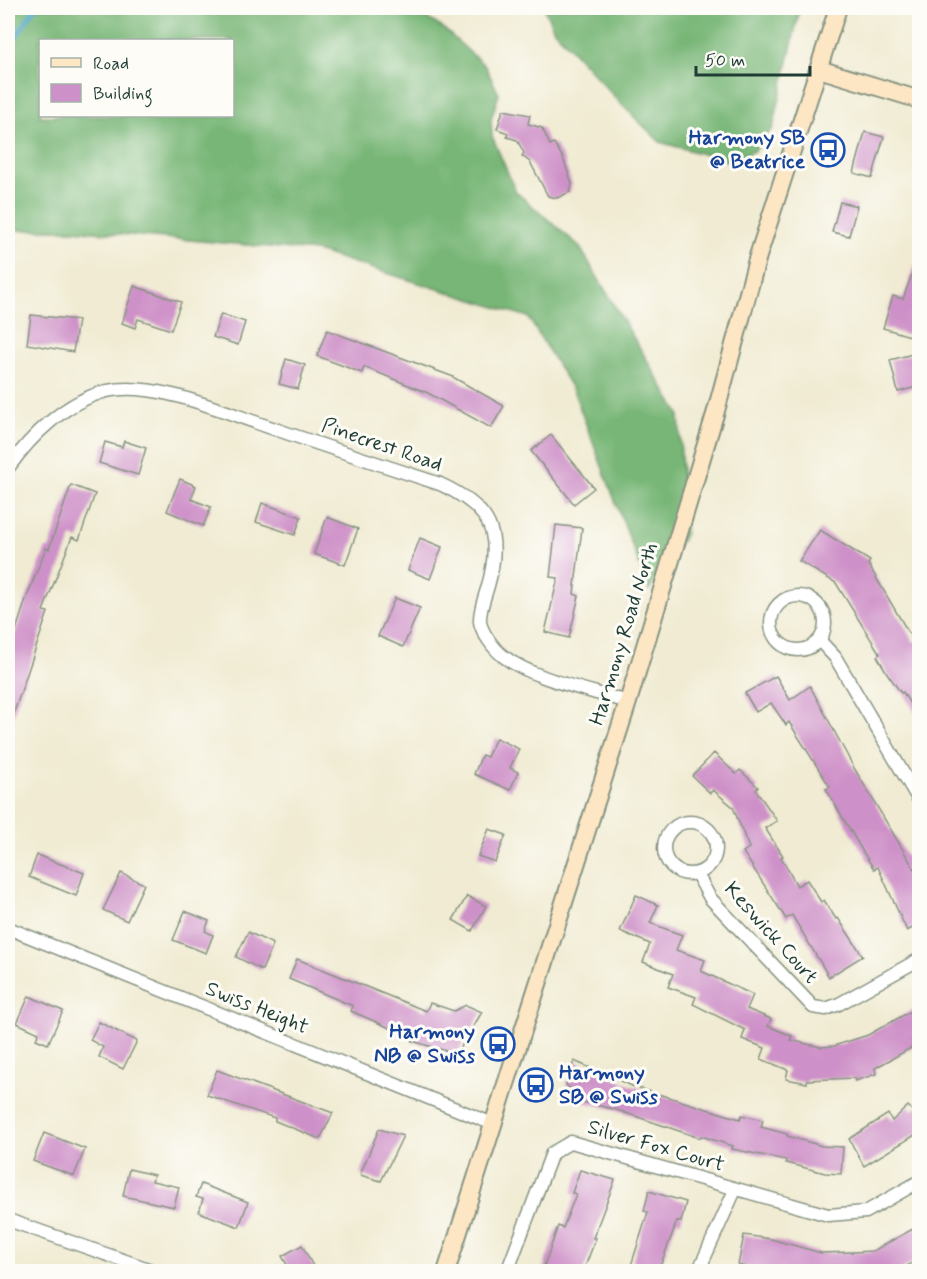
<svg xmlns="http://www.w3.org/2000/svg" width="927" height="1279" font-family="Mynerve,sans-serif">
<rect width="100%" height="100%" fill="#fdfcf7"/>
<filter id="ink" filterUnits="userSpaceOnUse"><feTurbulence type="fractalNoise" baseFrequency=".0167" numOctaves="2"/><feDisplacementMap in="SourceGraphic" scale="12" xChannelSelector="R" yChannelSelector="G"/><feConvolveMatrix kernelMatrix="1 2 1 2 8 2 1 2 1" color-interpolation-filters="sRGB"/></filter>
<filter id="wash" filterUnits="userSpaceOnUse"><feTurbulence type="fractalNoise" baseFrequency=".008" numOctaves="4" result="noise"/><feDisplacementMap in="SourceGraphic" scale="24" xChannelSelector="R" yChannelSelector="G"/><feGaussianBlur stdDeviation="1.35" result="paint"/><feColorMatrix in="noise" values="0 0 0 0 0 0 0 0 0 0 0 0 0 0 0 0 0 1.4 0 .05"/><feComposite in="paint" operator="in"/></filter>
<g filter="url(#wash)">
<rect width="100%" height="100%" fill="#f0ebd2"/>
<!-- forest -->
<g fill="#77b676" stroke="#4b7a55" stroke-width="1.5" fill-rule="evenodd">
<path d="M8,8H364L419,13L443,28L485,66L499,94L491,119L492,136L516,192L579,246L679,414L685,535L649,590L573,390L528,317L316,251L72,230H8ZM40,40H232V116H40Z"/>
<polygon points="544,8 800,8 773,128 754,151 731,162 660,142 621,104 554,30"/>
</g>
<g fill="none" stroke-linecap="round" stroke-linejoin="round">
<!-- stream -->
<polyline stroke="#4fa5cb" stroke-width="4.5" points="8,49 35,8"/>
</g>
<g id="blocks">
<!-- building -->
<g fill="#ce90c8">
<polygon points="503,110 530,115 528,124 542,128 550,145 554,143 563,158 572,184 570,192 557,198 548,196 530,162 522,156 524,153 517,140 507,137 508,133 497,129"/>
<polygon points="865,132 884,137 872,178 854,173"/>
<polygon points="840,202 857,206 849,236 832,232"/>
<polygon points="918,257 920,257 920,339 883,328 893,296 903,299"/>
<polygon points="134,286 181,302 171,330 138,319 135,328 122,323"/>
<polygon points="221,314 245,322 238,345 213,337"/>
<polygon points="31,315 78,320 73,352 27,344"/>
<polygon points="327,330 451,376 504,406 491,428 428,393 364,367 362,373 317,356"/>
<polygon points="920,352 920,386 898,392 890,360"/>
<polygon points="286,359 305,365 298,389 279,384"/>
<polygon points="551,435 594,488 574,504 531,451"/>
<polygon points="124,441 146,448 138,475 99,463 105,442 122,447"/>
<polygon points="180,479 196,486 191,499 211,507 203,526 167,511"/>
<polygon points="71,485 95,494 79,540 72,537 43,611 48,612 8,730 8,655 26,599 46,548 49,549"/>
<polygon points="262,503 301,517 295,535 256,522"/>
<polygon points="327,517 358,529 345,565 314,554"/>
<polygon points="556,525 582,528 574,594 579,596 569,638 545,632 558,578 550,577"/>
<polygon points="820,530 870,561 868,564 914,642 920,639 920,721 903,692 901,693 887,673 877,656 880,654 836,583 799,561"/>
<polygon points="420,538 442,547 430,579 408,570"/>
<polygon points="395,598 420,608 403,647 378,636"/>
<polygon points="776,676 790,700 810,686 854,768 915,870 920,879 920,924 907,931 878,867 874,869 863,852 826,789 830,787 789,722 786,725 771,703 756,712 745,693"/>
<polygon points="496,738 519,749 510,768 518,772 510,790 474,774 482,755 487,757"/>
<polygon points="714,753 736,774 740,770 758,787 756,790 777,821 765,828 783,856 781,857 797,886 807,880 821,902 824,900 836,919 838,918 863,956 829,977 792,915 786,919 743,852 749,848 733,807 713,790 710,793 692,776"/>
<polygon points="489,829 506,835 495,862 478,856"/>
<polygon points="37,855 84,873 76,896 29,877"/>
<polygon points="121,873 144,884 127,921 103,910"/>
<polygon points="636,895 658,905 650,923 682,935 676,950 705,960 701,971 753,995 747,1009 771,1019 768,1026 792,1036 790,1040 821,1047 834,1046 868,1035 920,1006 920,1043 875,1068 876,1074 855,1081 854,1078 807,1080 807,1083 786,1079 788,1070 761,1059 765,1048 742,1039 745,1030 693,1004 696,997 668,987 673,974 643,962 650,944 620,931"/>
<polygon points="467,896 486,906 472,931 453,920"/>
<polygon points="185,911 209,921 205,931 213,935 206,953 173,940"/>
<polygon points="248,932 273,944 262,970 236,957"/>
<polygon points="297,959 426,1011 430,1003 454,1011 466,1005 482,1012 457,1054 412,1041 413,1038 351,1011 353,1006 289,979"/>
<polygon points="29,996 63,1011 48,1044 36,1039 39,1033 17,1023"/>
<polygon points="99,1022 137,1041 123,1069 99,1057 103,1047 90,1040"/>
<polygon points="574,1061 632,1086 740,1119 742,1115 763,1120 761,1127 787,1134 787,1136 822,1146 843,1147 841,1174 825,1173 786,1163 786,1160 732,1149 733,1146 701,1136 700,1138 617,1110 574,1100 577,1094 566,1085"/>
<polygon points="217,1070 333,1113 320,1139 275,1121 275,1118 207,1095"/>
<polygon points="908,1106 912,1110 920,1106 920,1132 864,1166 849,1139 888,1114 892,1121"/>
<polygon points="379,1129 403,1136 381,1181 360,1175"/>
<polygon points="44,1133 85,1149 74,1176 33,1161"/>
<polygon points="129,1169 154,1175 152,1181 179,1187 174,1207 123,1196"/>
<polygon points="580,1170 615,1180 593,1238 596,1238 583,1272 542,1272 558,1226 563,1228 576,1194 572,1193"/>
<polygon points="201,1184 248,1202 239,1227 199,1212 203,1199 196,1197"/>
<polygon points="649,1191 686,1202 681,1222 677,1221 658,1272 629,1272 648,1212 644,1211"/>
<polygon points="920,1225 920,1258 898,1272 766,1272 738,1265 744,1235 771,1239 821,1253 853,1252 873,1251"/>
<polygon points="302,1245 316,1272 291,1272 282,1256"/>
</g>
</g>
</g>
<g filter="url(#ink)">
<use href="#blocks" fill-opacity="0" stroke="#889483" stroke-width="1.5"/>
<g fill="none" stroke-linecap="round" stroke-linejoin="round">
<defs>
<g id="street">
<path d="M8,468C31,436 66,401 107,391C156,380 228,414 275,429C330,448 385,466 440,484C490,507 503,532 488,586C485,596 479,611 480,622C482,633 494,649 503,656C534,680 590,690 628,702"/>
<circle cx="798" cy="623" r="27"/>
<polyline points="819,640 835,657 920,802"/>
<circle cx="690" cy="848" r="26"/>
<polyline points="697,874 710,898 813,1007 826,1009 839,1004 920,959"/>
<polyline points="8,928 493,1124"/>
<polyline points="8,1220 157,1272"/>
<polyline points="507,1272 552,1153 571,1142 828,1215 866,1212 920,1181"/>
<polyline points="698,1272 735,1190"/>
</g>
<g id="secondary">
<polyline points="819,69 920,100"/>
<polyline points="446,1272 628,702 716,411 758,256 838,8"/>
</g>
</defs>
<!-- street casing -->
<use href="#street" stroke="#889483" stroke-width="15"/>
<!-- secondary casing -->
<use href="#secondary" stroke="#889483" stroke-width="20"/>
<!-- street -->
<use href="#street" stroke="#fff" stroke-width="12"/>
<!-- secondary -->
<use href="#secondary" stroke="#fce6c4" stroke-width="16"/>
</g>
</g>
<!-- icons -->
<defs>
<symbol id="bus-ring" viewBox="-11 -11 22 22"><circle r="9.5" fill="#fdfcf7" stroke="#1a4fb4" stroke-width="1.5"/><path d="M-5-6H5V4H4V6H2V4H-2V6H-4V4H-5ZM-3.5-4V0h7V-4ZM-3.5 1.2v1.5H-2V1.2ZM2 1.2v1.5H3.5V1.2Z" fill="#1a4fb4"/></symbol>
</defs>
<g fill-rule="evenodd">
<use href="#bus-ring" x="809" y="131" width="38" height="38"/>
<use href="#bus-ring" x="479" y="1025" width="38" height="38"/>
<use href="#bus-ring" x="517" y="1066" width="38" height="38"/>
</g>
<g text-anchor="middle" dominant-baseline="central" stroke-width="6" stroke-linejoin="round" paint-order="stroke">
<!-- transit labels -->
<g font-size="21" font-weight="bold" fill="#164399" stroke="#fdfcf7" text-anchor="end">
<text x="805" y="138">Harmony SB<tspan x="805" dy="24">@ Beatrice</tspan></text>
<text x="475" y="1032">Harmony<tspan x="475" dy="24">NB @ Swiss</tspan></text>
<text x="559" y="1073" text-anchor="start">Harmony<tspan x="559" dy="24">SB @ Swiss</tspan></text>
</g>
<!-- street labels -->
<g font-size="21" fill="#1f3d34" stroke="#fdfcf7">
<text transform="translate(382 445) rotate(19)">Pinecrest Road</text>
<text transform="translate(624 634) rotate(-73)">Harmony Road North</text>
<text transform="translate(771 933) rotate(48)">Keswick Court</text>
<text transform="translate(257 1008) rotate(22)">Swiss Height</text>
<text transform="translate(656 1146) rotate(16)">Silver Fox Court</text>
</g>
</g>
<!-- margin -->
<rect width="927" height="1279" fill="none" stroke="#fdfcf7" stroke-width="30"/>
<!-- legend -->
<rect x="39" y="39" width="195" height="78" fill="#fdfcf7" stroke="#a4b0a9" stroke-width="1.5"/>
<rect x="51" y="58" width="30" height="9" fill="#fce6c4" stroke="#a4b0a9" stroke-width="1.5"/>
<text x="93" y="69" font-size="18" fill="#1f3d34">Road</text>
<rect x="51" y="84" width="30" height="18" fill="#ce90c8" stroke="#a4b0a9" stroke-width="1.5"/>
<text x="93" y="99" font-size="18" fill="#1f3d34">Building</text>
<!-- scale -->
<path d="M696 66v9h114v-9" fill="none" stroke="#1f3d34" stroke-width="3"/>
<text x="705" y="66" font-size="18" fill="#1f3d34" stroke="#fdfcf7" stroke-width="4.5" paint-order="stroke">50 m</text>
</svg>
